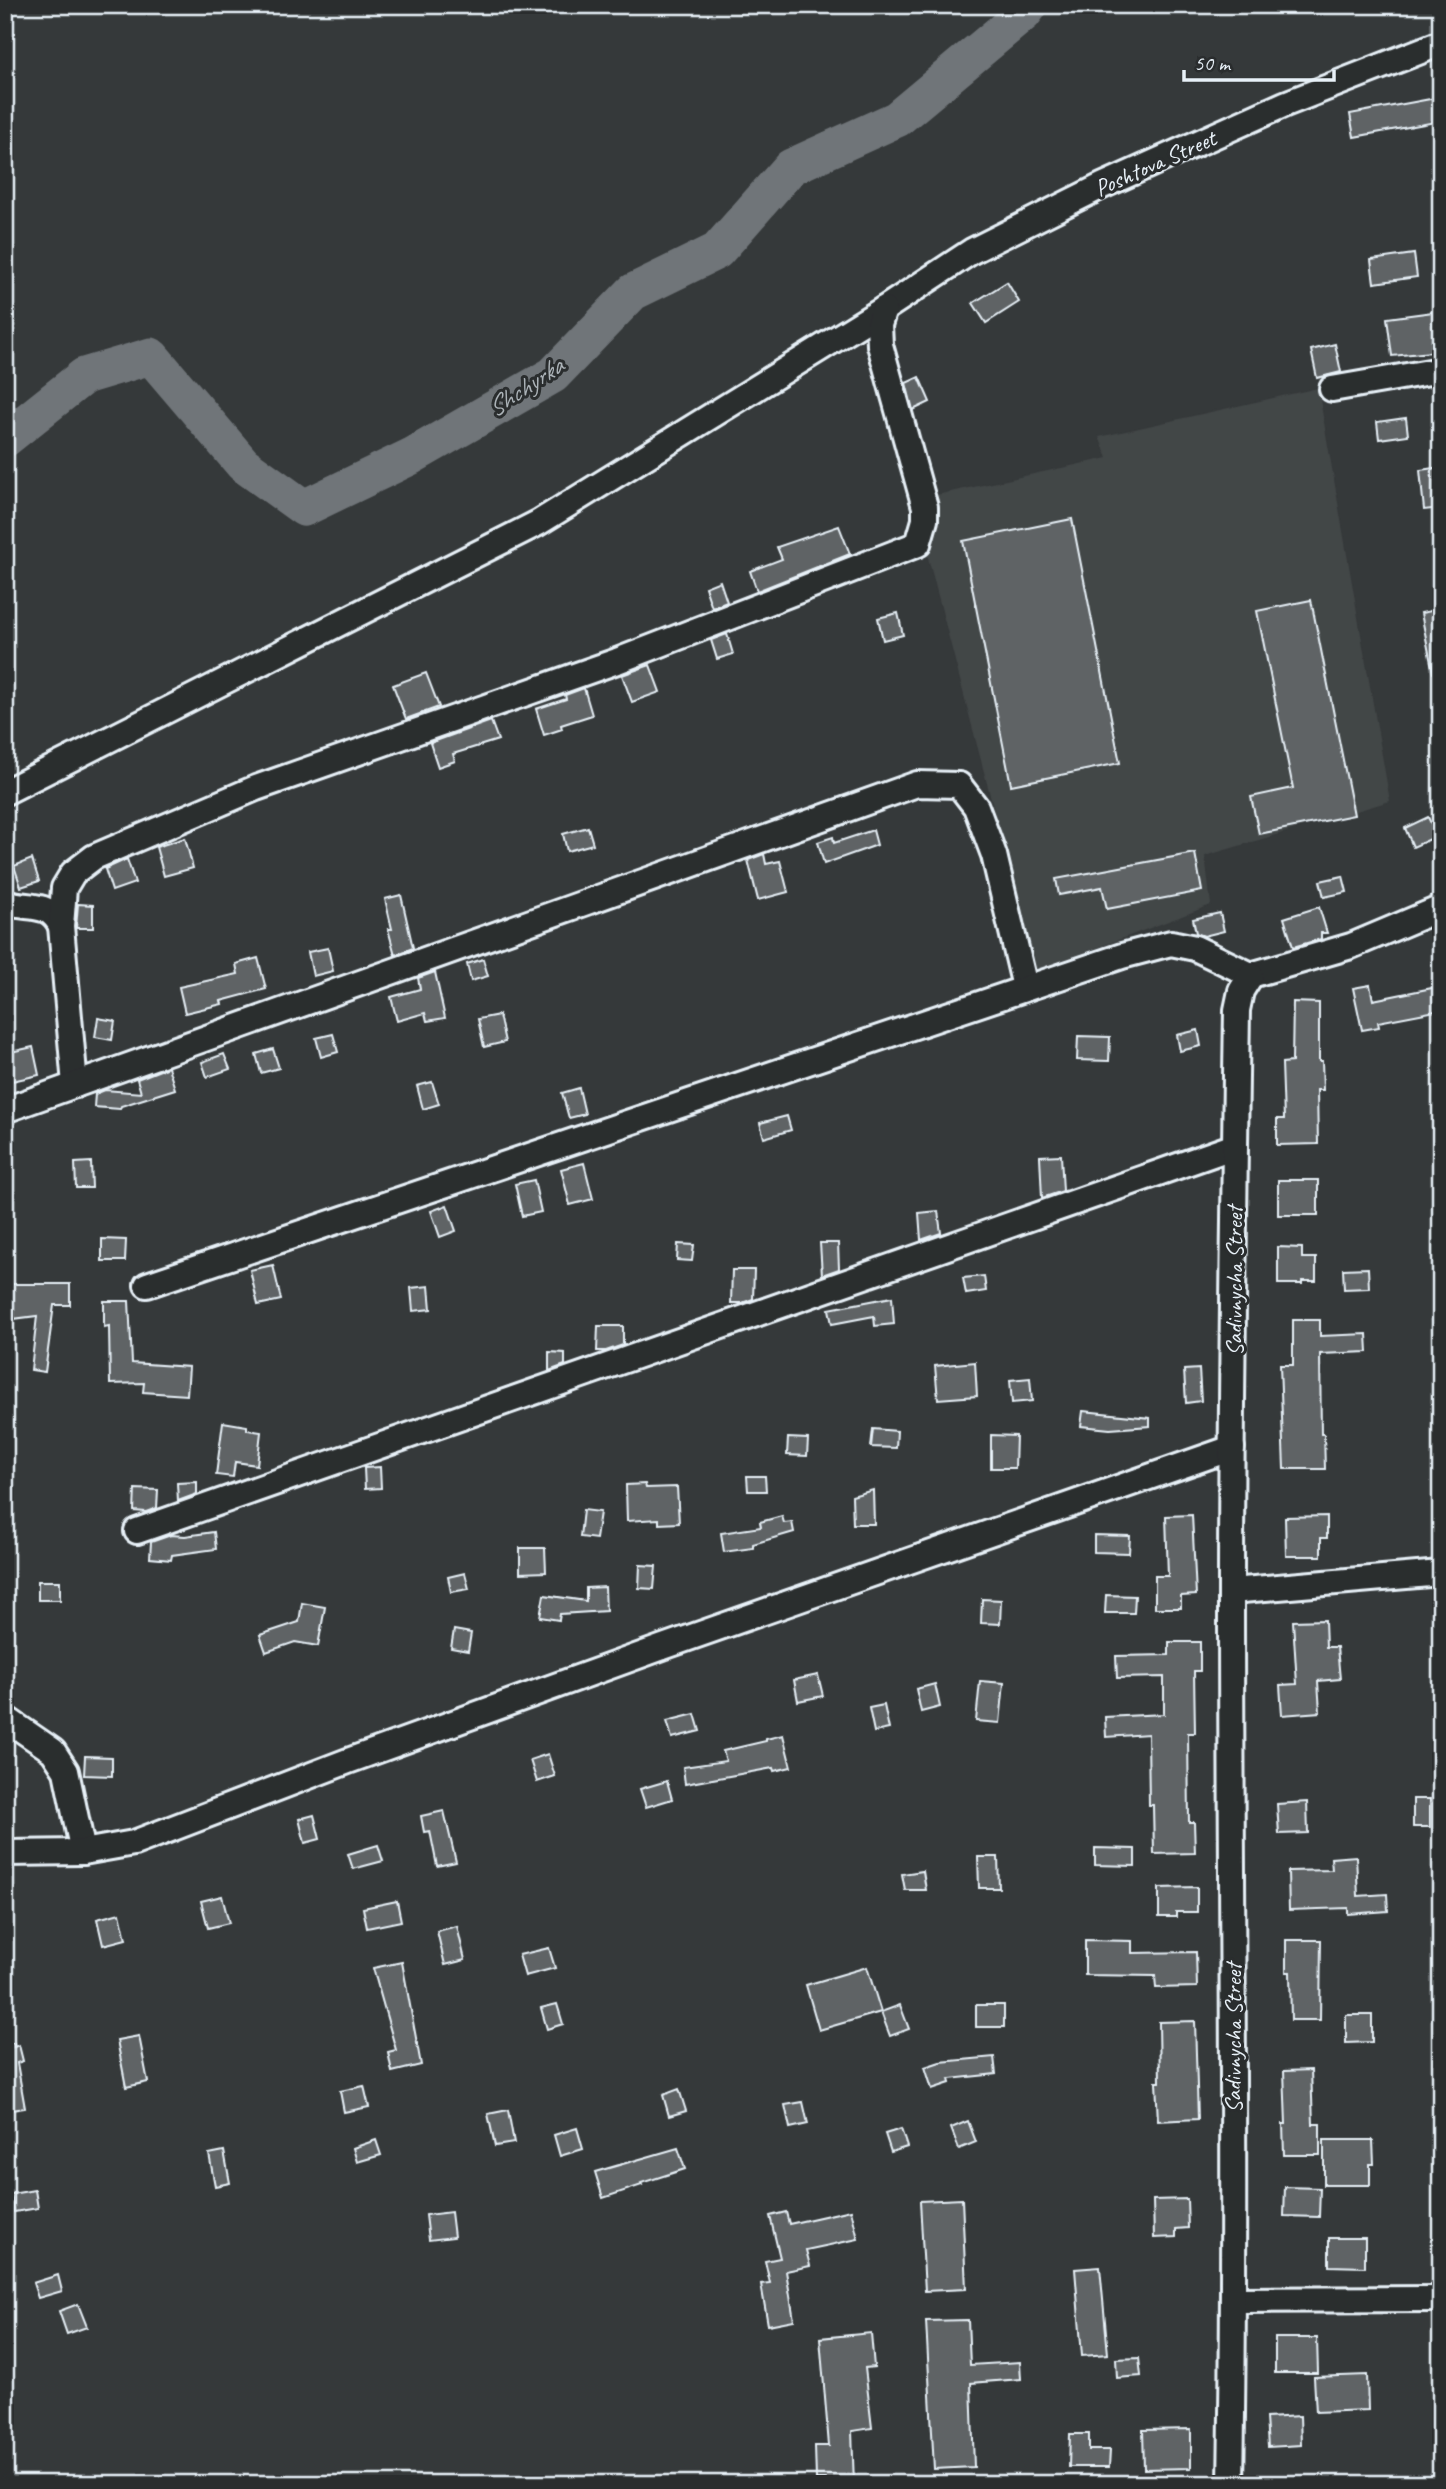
<svg xmlns="http://www.w3.org/2000/svg" width="1446" height="2489" font-family="Caveat,sans-serif">
<rect width="100%" height="100%" fill="#35393a"/>
<filter id="ink" filterUnits="userSpaceOnUse"><feTurbulence type="fractalNoise" baseFrequency=".0143" numOctaves="2"/><feDisplacementMap in="SourceGraphic" scale="14" xChannelSelector="R" yChannelSelector="G"/><feConvolveMatrix kernelMatrix="1 2 1 2 8 2 1 2 1" color-interpolation-filters="sRGB"/></filter>
<g filter="url(#ink)">
<!-- built -->
<polygon fill="#424647" points="1318,388 1390,801 1205,856 1211,905 1036,971 913,500 1108,458 1099,437"/>
<g fill="none" stroke-linecap="round" stroke-linejoin="round">
<!-- river -->
<polyline stroke="#707579" stroke-width="37" points="5,439 84,376 151,356 243,464 304,508 412,456 553,375 633,292 717,251 791,167 897,119 1024,13 1030,5"/>
</g>
<!-- building -->
<g fill="#5f6365" stroke="#e8f1f8" stroke-width="2">
<polygon points="1441,97 1441,121 1354,137 1350,114"/>
<polygon points="1414,254 1417,277 1374,283 1371,260"/>
<polygon points="1007,282 1019,302 986,323 973,303"/>
<polygon points="1441,311 1441,351 1392,356 1387,318"/>
<polygon points="1335,344 1341,372 1317,378 1311,350"/>
<polygon points="919,377 930,402 913,410 906,383"/>
<polygon points="1406,418 1408,435 1379,439 1377,422"/>
<polygon points="1441,467 1441,508 1424,510 1420,470"/>
<polygon points="1072,519 1120,763 1011,785 963,541"/>
<polygon points="839,526 850,554 757,591 750,571 782,559 777,547"/>
<polygon points="720,581 727,602 712,608 705,587"/>
<polygon points="1311,600 1354,815 1259,834 1251,797 1293,788 1257,611"/>
<polygon points="1441,609 1441,672 1433,673 1421,613"/>
<polygon points="898,613 903,635 883,640 878,618"/>
<polygon points="727,634 733,654 717,659 711,640"/>
<polygon points="650,665 660,692 632,702 622,675"/>
<polygon points="426,673 439,707 406,719 393,685"/>
<polygon points="584,688 592,715 561,725 562,729 544,735 536,709 566,699 565,695"/>
<polygon points="491,721 498,740 453,754 455,761 438,767 430,743"/>
<polygon points="1428,817 1437,836 1413,847 1405,828"/>
<polygon points="588,827 593,844 567,851 563,834"/>
<polygon points="873,830 877,845 824,864 818,842 833,837 834,843"/>
<polygon points="185,838 193,868 164,876 156,847"/>
<polygon points="1195,853 1202,891 1107,909 1102,887 1059,895 1056,879"/>
<polygon points="764,854 766,864 780,861 788,892 758,900 748,860"/>
<polygon points="32,859 39,881 21,887 14,866"/>
<polygon points="127,859 135,883 112,891 105,869"/>
<polygon points="1343,876 1347,892 1324,897 1320,881"/>
<polygon points="401,895 413,948 395,955 388,929 392,929 385,899"/>
<polygon points="78,904 93,905 93,928 76,928"/>
<polygon points="1319,907 1327,933 1321,933 1321,939 1293,947 1284,918"/>
<polygon points="1220,913 1224,931 1204,936 1196,933 1193,919"/>
<polygon points="328,948 333,971 313,976 308,952"/>
<polygon points="258,958 266,989 221,1001 222,1004 185,1013 179,987 238,974 236,964"/>
<polygon points="483,959 488,976 471,981 467,964"/>
<polygon points="435,972 445,1018 427,1021 425,1013 397,1021 391,997 420,989 418,978"/>
<polygon points="1370,985 1373,1000 1437,987 1441,1010 1378,1022 1379,1027 1362,1030 1353,988"/>
<polygon points="1293,1002 1319,1003 1319,1061 1322,1061 1323,1090 1317,1090 1318,1144 1277,1145 1277,1119 1284,1119 1282,1063 1292,1062"/>
<polygon points="499,1015 505,1042 484,1047 478,1019"/>
<polygon points="98,1018 115,1021 112,1040 95,1037"/>
<polygon points="1198,1030 1201,1046 1180,1051 1177,1035"/>
<polygon points="333,1034 338,1052 321,1057 316,1038"/>
<polygon points="1078,1036 1110,1037 1109,1061 1077,1060"/>
<polygon points="33,1047 39,1075 12,1081 6,1053"/>
<polygon points="273,1049 279,1068 261,1073 256,1054"/>
<polygon points="224,1054 230,1069 207,1077 202,1062"/>
<polygon points="168,1067 175,1089 121,1106 120,1109 94,1107 95,1094 105,1090 141,1093 137,1079"/>
<polygon points="432,1082 439,1104 423,1109 417,1086"/>
<polygon points="579,1088 585,1114 569,1118 562,1093"/>
<polygon points="787,1116 791,1130 764,1138 760,1123"/>
<polygon points="1061,1155 1063,1191 1042,1198 1040,1156"/>
<polygon points="91,1162 92,1188 76,1188 75,1163"/>
<polygon points="584,1163 593,1199 570,1205 561,1169"/>
<polygon points="534,1180 541,1212 522,1216 515,1184"/>
<rect x="1278" y="1180" width="40" height="35"/>
<polygon points="447,1205 456,1231 440,1237 431,1211"/>
<polygon points="938,1211 941,1233 921,1240 919,1213"/>
<polygon points="102,1239 126,1240 125,1261 102,1261"/>
<polygon points="820,1243 838,1243 839,1269 822,1275"/>
<polygon points="678,1244 694,1245 692,1261 677,1260"/>
<polygon points="1278,1247 1302,1248 1302,1258 1316,1258 1316,1281 1302,1281 1302,1284 1278,1284"/>
<polygon points="273,1265 281,1300 258,1305 250,1270"/>
<polygon points="1368,1268 1369,1288 1344,1289 1343,1269"/>
<polygon points="732,1270 754,1270 753,1299 742,1303 731,1303"/>
<polygon points="984,1276 986,1291 966,1294 963,1278"/>
<polygon points="5,1284 70,1284 70,1305 54,1305 45,1372 31,1370 37,1316 5,1320"/>
<polygon points="429,1286 431,1309 413,1311 411,1288"/>
<polygon points="892,1297 894,1324 875,1326 874,1316 832,1324 829,1309"/>
<polygon points="104,1301 129,1301 132,1363 189,1367 187,1395 143,1392 144,1383 110,1384 109,1326 104,1327"/>
<polygon points="1293,1320 1320,1320 1320,1336 1367,1334 1368,1352 1320,1354 1321,1434 1324,1434 1325,1469 1284,1469 1280,1365 1293,1365"/>
<polygon points="598,1326 623,1326 623,1345 606,1351 597,1351"/>
<polygon points="549,1352 565,1353 565,1365 549,1371"/>
<polygon points="975,1362 977,1396 938,1399 935,1366"/>
<polygon points="1199,1369 1201,1401 1186,1403 1184,1370"/>
<polygon points="1030,1378 1032,1401 1012,1403 1010,1380"/>
<polygon points="1083,1411 1150,1418 1150,1426 1110,1429 1081,1426"/>
<polygon points="223,1422 247,1426 247,1430 261,1432 257,1465 235,1462 233,1477 216,1475"/>
<polygon points="873,1429 897,1431 896,1448 871,1447"/>
<polygon points="991,1435 1016,1436 1015,1468 991,1468"/>
<polygon points="788,1438 808,1439 807,1456 787,1455"/>
<polygon points="380,1467 381,1488 365,1489 364,1468"/>
<polygon points="747,1476 765,1476 766,1491 748,1491"/>
<polygon points="197,1482 197,1494 178,1501 177,1483"/>
<polygon points="645,1484 646,1488 677,1487 679,1523 659,1524 659,1519 627,1521 626,1485"/>
<polygon points="135,1489 158,1490 157,1508 146,1512 134,1511"/>
<polygon points="873,1490 874,1524 853,1524 852,1496"/>
<polygon points="583,1510 600,1512 596,1539 580,1537"/>
<polygon points="1192,1515 1196,1595 1181,1596 1181,1608 1155,1608 1155,1576 1168,1576 1166,1516"/>
<polygon points="782,1516 784,1523 792,1522 794,1532 753,1544 753,1548 724,1552 721,1533 761,1527 760,1522"/>
<polygon points="1327,1516 1327,1538 1321,1538 1321,1556 1286,1556 1285,1517"/>
<polygon points="214,1532 216,1549 172,1555 171,1560 150,1558 151,1542 171,1535 185,1536"/>
<polygon points="1094,1535 1130,1536 1129,1553 1094,1552"/>
<polygon points="520,1548 545,1548 546,1572 520,1573"/>
<polygon points="640,1565 656,1566 654,1589 639,1588"/>
<polygon points="465,1573 469,1589 451,1592 448,1577"/>
<rect x="38" y="1581" width="22" height="19"/>
<polygon points="605,1587 606,1611 560,1614 559,1620 540,1617 544,1595 586,1601 586,1588"/>
<polygon points="1106,1595 1135,1596 1134,1613 1105,1613"/>
<polygon points="982,1599 1001,1600 1000,1624 981,1623"/>
<polygon points="302,1603 325,1607 318,1646 295,1642 266,1652 260,1635 299,1622"/>
<polygon points="1325,1620 1326,1647 1337,1647 1340,1679 1318,1681 1320,1712 1282,1715 1280,1685 1297,1684 1293,1621"/>
<polygon points="454,1630 471,1633 468,1651 451,1648"/>
<polygon points="1169,1642 1200,1642 1200,1671 1194,1671 1195,1733 1188,1733 1189,1822 1194,1822 1195,1853 1154,1854 1153,1805 1149,1805 1148,1734 1106,1737 1105,1717 1164,1714 1164,1677 1117,1678 1116,1656 1169,1655"/>
<polygon points="818,1675 823,1696 798,1701 794,1680"/>
<polygon points="980,1681 1004,1683 1000,1723 976,1721"/>
<polygon points="935,1684 940,1707 921,1712 916,1689"/>
<polygon points="884,1705 889,1729 874,1732 869,1708"/>
<polygon points="695,1714 700,1731 672,1738 667,1721"/>
<polygon points="783,1735 791,1767 774,1771 773,1768 685,1784 683,1767 726,1761 723,1751 766,1741 766,1739"/>
<polygon points="548,1754 555,1776 537,1782 530,1760"/>
<polygon points="85,1756 112,1757 112,1776 84,1775"/>
<polygon points="667,1781 672,1799 646,1807 640,1789"/>
<rect x="1413" y="1799" width="17" height="28"/>
<polygon points="1307,1802 1308,1833 1279,1834 1277,1804"/>
<polygon points="444,1811 456,1862 437,1866 430,1831 424,1832 421,1816"/>
<polygon points="314,1815 320,1839 305,1843 299,1819"/>
<polygon points="378,1845 383,1861 353,1869 348,1854"/>
<polygon points="1095,1848 1135,1849 1135,1866 1095,1865"/>
<polygon points="1356,1856 1358,1896 1387,1894 1388,1911 1348,1914 1348,1908 1289,1910 1288,1871 1332,1870 1331,1858"/>
<polygon points="978,1857 998,1857 999,1888 979,1888"/>
<polygon points="923,1871 926,1890 905,1890 902,1874"/>
<polygon points="1197,1887 1197,1912 1176,1912 1176,1917 1159,1917 1159,1888"/>
<polygon points="222,1896 229,1923 208,1928 201,1901"/>
<polygon points="397,1901 401,1921 367,1928 363,1908"/>
<polygon points="120,1913 126,1939 103,1945 97,1919"/>
<polygon points="457,1926 465,1960 445,1965 437,1931"/>
<polygon points="1085,1940 1132,1941 1132,1953 1196,1952 1197,1987 1156,1988 1155,1976 1085,1975"/>
<polygon points="1286,1940 1321,1940 1320,2020 1291,2020 1290,1972 1286,1972"/>
<polygon points="549,1948 555,1968 525,1976 519,1955"/>
<polygon points="402,1962 421,2065 392,2072 388,2052 396,2050 373,1968"/>
<polygon points="867,1967 881,2012 819,2030 806,1985"/>
<polygon points="557,2004 563,2024 547,2029 541,2008"/>
<polygon points="900,2005 909,2029 890,2036 881,2012"/>
<rect x="976" y="2005" width="28" height="22"/>
<polygon points="1346,2015 1372,2015 1372,2042 1346,2043"/>
<polygon points="1195,2021 1198,2119 1158,2121 1156,2082 1160,2082 1159,2022"/>
<polygon points="139,2036 148,2082 126,2087 117,2040"/>
<polygon points="14,2043 14,2047 19,2045 23,2061 17,2063 25,2108 5,2111 5,2044"/>
<polygon points="994,2057 996,2074 949,2079 950,2083 932,2089 925,2067 940,2062"/>
<polygon points="1311,2070 1313,2124 1320,2124 1320,2155 1284,2155 1283,2124 1286,2124 1284,2071"/>
<polygon points="364,2086 369,2107 344,2112 340,2091"/>
<polygon points="679,2089 686,2111 669,2116 663,2095"/>
<polygon points="803,2102 808,2124 790,2128 785,2105"/>
<polygon points="508,2110 514,2143 495,2146 488,2114"/>
<polygon points="968,2121 976,2142 959,2149 951,2128"/>
<polygon points="577,2128 583,2149 560,2156 554,2135"/>
<polygon points="901,2129 907,2147 891,2152 885,2134"/>
<polygon points="376,2140 381,2155 357,2162 353,2148"/>
<polygon points="1324,2140 1373,2140 1374,2164 1370,2164 1370,2185 1324,2185"/>
<polygon points="678,2148 685,2169 641,2183 642,2185 603,2198 595,2172"/>
<polygon points="224,2151 230,2183 215,2186 209,2154"/>
<polygon points="1285,2187 1320,2188 1319,2217 1284,2216"/>
<polygon points="35,2190 38,2208 14,2212 11,2194"/>
<polygon points="962,2199 966,2289 925,2291 920,2201"/>
<polygon points="1187,2199 1188,2228 1176,2229 1176,2237 1154,2238 1153,2200"/>
<polygon points="851,2210 858,2239 806,2250 810,2266 786,2271 794,2320 768,2325 761,2284 770,2283 765,2261 780,2258 770,2216 786,2212 789,2224"/>
<polygon points="451,2212 454,2237 429,2240 426,2215"/>
<polygon points="1329,2238 1365,2238 1365,2267 1329,2266"/>
<polygon points="1100,2267 1108,2354 1082,2356 1075,2269"/>
<polygon points="58,2275 62,2291 38,2298 33,2283"/>
<polygon points="78,2304 87,2327 67,2334 59,2311"/>
<polygon points="968,2320 970,2365 1020,2362 1021,2379 971,2383 974,2467 934,2469 926,2321"/>
<polygon points="871,2333 874,2367 865,2368 872,2428 852,2431 854,2484 825,2484 825,2479 816,2479 815,2446 829,2446 820,2338"/>
<polygon points="1275,2338 1317,2338 1318,2373 1275,2373"/>
<polygon points="1139,2358 1141,2376 1117,2378 1116,2359"/>
<polygon points="1367,2375 1368,2410 1316,2412 1314,2377"/>
<polygon points="1300,2416 1301,2445 1268,2447 1266,2418"/>
<polygon points="1191,2429 1191,2468 1144,2469 1143,2430"/>
<polygon points="1070,2434 1089,2434 1089,2450 1110,2450 1109,2467 1069,2467"/>
</g>
<g fill="none" stroke-linecap="round" stroke-linejoin="round">
<defs>
<g id="minor">
<polyline points="1332,389 1441,370"/>
<polyline points="5,792 538,523 884,309 972,251 1102,186 1285,104 1441,43"/>
<path d="M5,902C28,910 48,900 61,926"/>
<polyline points="75,1085 61,926 64,888 73,873 94,857 256,788 617,661 918,544 925,520 925,507 880,345 879,325 884,309"/>
<polyline points="5,1110 917,784 959,785 976,807 994,855 1025,987"/>
<polyline points="147,1285 1122,956 1171,943 1195,948 1251,975 1351,946 1441,908"/>
<polyline points="137,1531 1235,1146"/>
<polyline points="1231,1591 1441,1573"/>
<polyline points="5,1718 53,1751 66,1771 83,1852"/>
<polyline points="5,1853 83,1852 134,1843 348,1761 663,1647 1232,1448"/>
<polyline points="1234,2300 1441,2299"/>
<path d="M1231,2484C1236,2188 1231,1891 1231,1595C1231,1400 1234,1205 1237,1010L1241,991L1251,975"/>
</g>
</defs>
<!-- minor casing -->
<use href="#minor" stroke="#e8f1f8" stroke-width="30"/>
<!-- minor -->
<use href="#minor" stroke="#2a2d2e" stroke-width="24"/>
</g>
</g>
<g text-anchor="middle" dominant-baseline="central" stroke-width="6" stroke-linejoin="round" paint-order="stroke">
<!-- street labels -->
<g font-size="24" fill="#e8f1f8" stroke="#2a2d2e">
<text transform="translate(1155 163) rotate(-24)">Poshtova Street</text>
<text transform="translate(1234 1281) rotate(-90)">Sadivnycha Street</text>
<text transform="translate(1233 2038) rotate(-90)">Sadivnycha Street</text>
</g>
<!-- water labels -->
<g font-size="26" font-style="italic" fill="#acb3b8" stroke="#2a2d2e">
<text transform="translate(525 387) rotate(-34)">Shchyrka</text>
</g>
</g>
<!-- margin -->
<rect width="1446" height="2489" fill="none" stroke="#2a2d2e" stroke-width="28"/>
<rect x="14" y="14" width="1418" height="2461" fill="none" stroke="#e8f1f8" stroke-width="2.5" filter="url(#ink)"/>
<!-- scale -->
<path d="M1184 70v10h150v-10" fill="none" stroke="#e8f1f8" stroke-width="3.5"/>
<text x="1194" y="70" font-size="21" fill="#e8f1f8" stroke="#2a2d2e" stroke-width="5" paint-order="stroke">50 m</text>
</svg>
